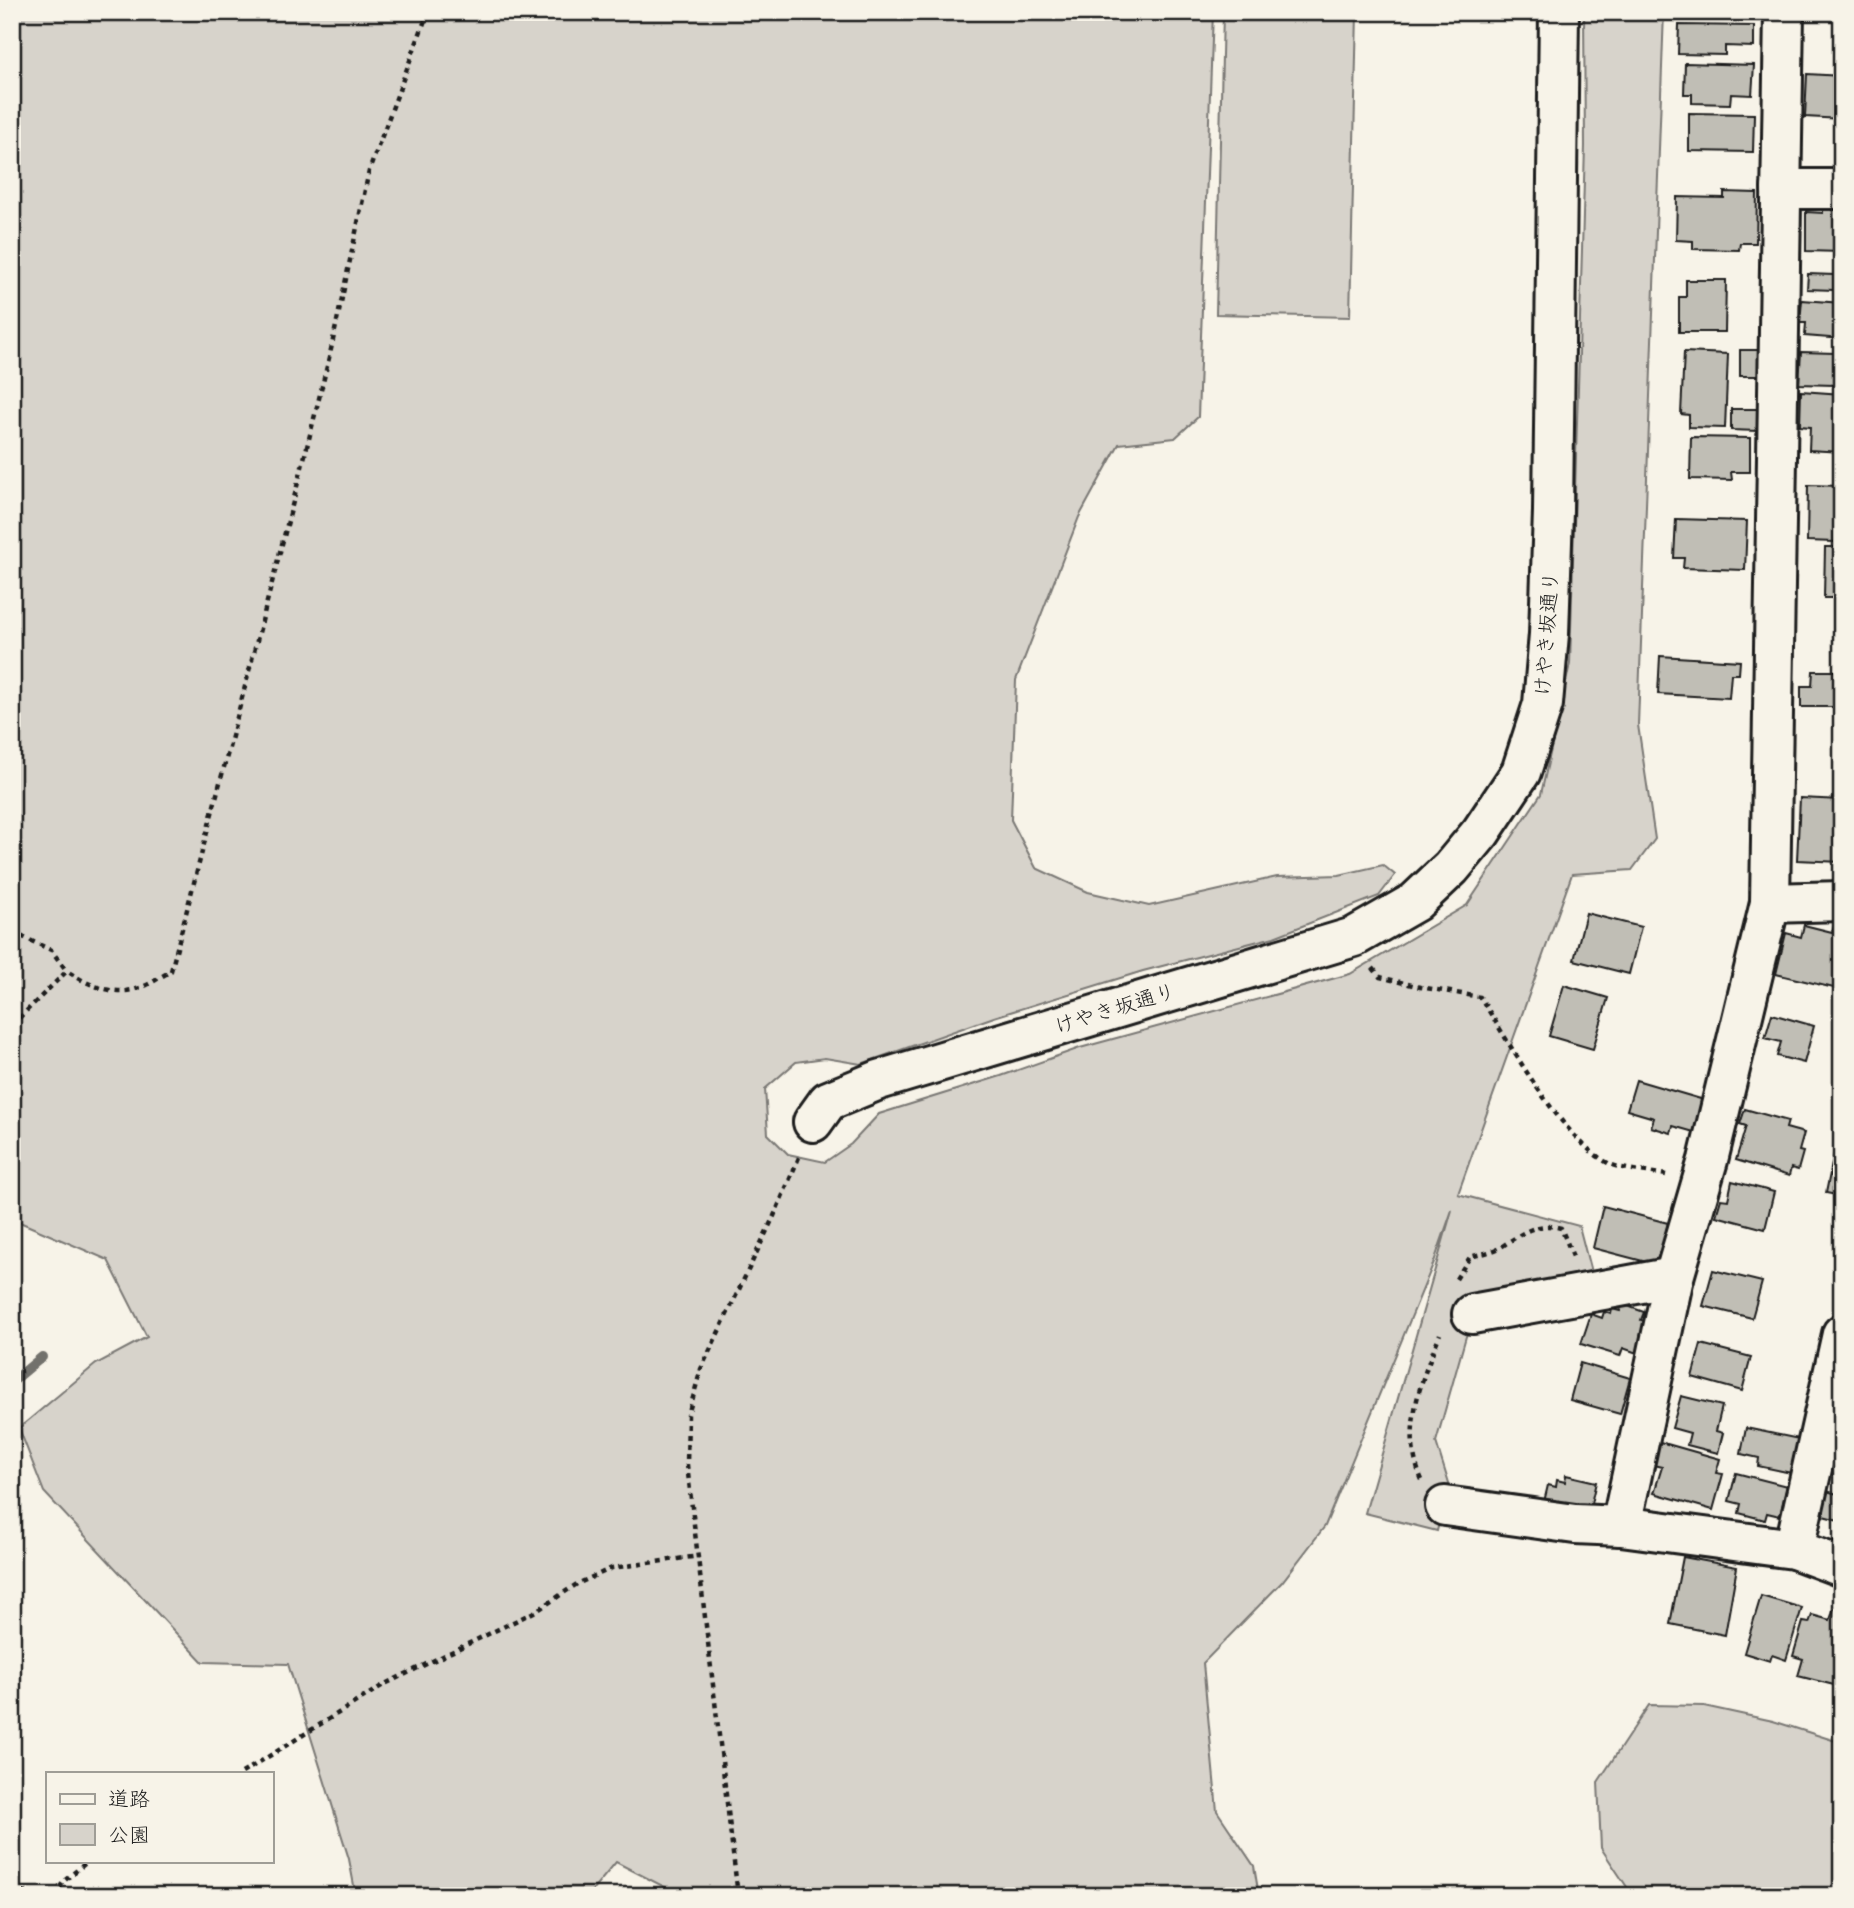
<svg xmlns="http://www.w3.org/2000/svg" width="1854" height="1908" font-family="'Balsamiq Sans','Klee One',sans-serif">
<rect width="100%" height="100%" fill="#f7f3e8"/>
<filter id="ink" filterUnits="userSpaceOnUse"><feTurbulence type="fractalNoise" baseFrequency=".0143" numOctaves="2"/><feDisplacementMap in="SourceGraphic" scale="14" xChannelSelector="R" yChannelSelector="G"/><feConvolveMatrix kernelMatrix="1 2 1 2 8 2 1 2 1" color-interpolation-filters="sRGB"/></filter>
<g filter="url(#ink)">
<!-- green -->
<g fill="#d7d3cb" stroke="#7a7874" stroke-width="2">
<polygon points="12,12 1213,12 1198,417 1175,438 1119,444 1079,517 1016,680 1011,820 1036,868 1088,892 1149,906 1277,877 1339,875 1383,865 1395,875 1379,896 1274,937 1143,971 994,1017 861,1064 825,1058 796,1062 765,1089 768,1134 788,1154 825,1162 851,1144 879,1114 1001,1076 1080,1048 1350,974 1467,905 1541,794 1570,664 1585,146 1584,12 1664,12 1638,725 1655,839 1632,870 1572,874 1458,1194 1579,1226 1593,1280 1476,1301 1436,1442 1449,1484 1437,1531 1365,1513 1452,1210 1434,1262 1325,1526 1282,1582 1203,1663 1217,1811 1254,1866 1259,1896 682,1896 616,1862 588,1896 356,1896 349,1859 288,1664 203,1662 44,1492 19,1428 96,1364 147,1337 108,1260 15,1220 12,1223"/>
<polygon points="1223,12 1357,12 1350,317 1216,314"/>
<polygon points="1649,1705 1704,1706 1773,1721 1842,1743 1842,1896 1633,1896 1601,1848 1598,1782"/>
</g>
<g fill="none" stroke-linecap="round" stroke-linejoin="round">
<!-- stream -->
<polyline stroke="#72716c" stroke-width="10" points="12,1382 42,1357"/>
</g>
<!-- building -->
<g fill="#c0beb5" stroke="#1c1c1c" stroke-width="2">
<polygon points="1680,12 1738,12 1738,19 1680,18"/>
<polygon points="1679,25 1754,26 1754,47 1725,46 1725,55 1678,54"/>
<polygon points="1685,63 1754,65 1752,95 1731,94 1730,104 1692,103 1692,94 1684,94"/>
<polygon points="1807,74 1842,76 1842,119 1805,117"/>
<polygon points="1689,113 1754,114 1753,152 1689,151"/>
<polygon points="1724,192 1757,193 1756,243 1740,243 1739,250 1693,249 1693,241 1676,240 1677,197 1724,198"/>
<polygon points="1823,206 1842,206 1842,252 1806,251 1806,212 1823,213"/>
<polygon points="1808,274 1834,275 1834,290 1807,289"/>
<polygon points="1686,280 1726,280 1725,332 1679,332 1679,297 1686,297"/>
<polygon points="1802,300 1842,303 1842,339 1805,336 1806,323 1800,323"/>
<rect x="1740" y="350" width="25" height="26"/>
<polygon points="1684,352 1728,354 1725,428 1689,427 1689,415 1681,414"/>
<polygon points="1801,352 1835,353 1834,385 1799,384"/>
<polygon points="1801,391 1842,394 1842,452 1809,450 1810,427 1800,426"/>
<polygon points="1731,409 1759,409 1758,431 1731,430"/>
<polygon points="1691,437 1750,438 1750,472 1731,472 1732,480 1690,479"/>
<polygon points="1808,485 1842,486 1842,525 1836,525 1835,542 1807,541"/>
<polygon points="1676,519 1747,521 1745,570 1683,568 1684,558 1674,558"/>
<polygon points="1825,547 1842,547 1842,598 1824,598"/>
<polygon points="1660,656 1740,661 1739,674 1731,674 1729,698 1658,694"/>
<polygon points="1813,671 1842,671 1842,707 1801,707 1801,686 1812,686"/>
<polygon points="1800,798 1842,800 1842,862 1797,860"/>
<polygon points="1586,913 1641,927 1629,974 1574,960"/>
<polygon points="1835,924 1842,926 1842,990 1776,974 1786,933 1801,937 1804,925 1832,932"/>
<polygon points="1564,985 1608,998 1593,1049 1549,1036"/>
<polygon points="1772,1014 1814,1026 1804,1063 1777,1056 1781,1042 1765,1038"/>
<polygon points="1636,1080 1704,1100 1694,1132 1673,1126 1671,1133 1651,1127 1654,1118 1627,1110"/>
<polygon points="1745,1109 1788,1121 1786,1128 1804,1133 1799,1151 1803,1152 1798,1170 1791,1168 1789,1176 1736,1160 1746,1126 1740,1124"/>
<polygon points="1838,1134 1842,1135 1842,1196 1826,1193"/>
<polygon points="1732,1181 1774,1192 1765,1229 1716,1216 1721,1199 1728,1200"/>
<polygon points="1603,1206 1668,1223 1658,1265 1593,1248"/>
<polygon points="1713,1270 1762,1282 1752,1318 1703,1306"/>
<polygon points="1622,1304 1644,1312 1641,1320 1647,1322 1637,1353 1623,1348 1620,1356 1581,1344 1591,1314 1602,1318 1604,1312 1611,1314 1612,1309 1620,1311"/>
<polygon points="1701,1344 1751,1357 1742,1391 1692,1377"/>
<polygon points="1580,1363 1630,1378 1620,1414 1570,1400"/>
<polygon points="1681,1396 1722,1406 1716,1431 1723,1433 1718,1453 1687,1445 1690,1433 1672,1428"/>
<polygon points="1746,1428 1804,1440 1796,1474 1758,1466 1759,1458 1741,1454"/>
<polygon points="1660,1442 1720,1459 1716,1473 1723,1474 1713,1510 1654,1493 1662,1467 1653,1465"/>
<polygon points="1736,1473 1787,1486 1780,1516 1767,1513 1765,1520 1739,1513 1741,1504 1729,1501"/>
<polygon points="1566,1475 1596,1482 1589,1512 1544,1502 1548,1485 1556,1487 1557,1480 1565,1482"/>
<polygon points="1826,1491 1842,1495 1842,1521 1819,1515"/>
<polygon points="1683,1557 1737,1567 1725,1635 1670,1624"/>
<polygon points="1761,1596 1802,1608 1786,1660 1772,1655 1770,1661 1744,1653"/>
<polygon points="1834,1608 1842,1610 1842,1674 1838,1686 1798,1676 1803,1659 1793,1656 1803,1622 1809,1623 1812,1615 1830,1620"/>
</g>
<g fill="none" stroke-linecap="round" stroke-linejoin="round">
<defs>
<g id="street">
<polyline points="1784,12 1770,903 1708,1160 1674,1277 1621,1526 1794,1549 1842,1567"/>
<polyline points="1781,189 1842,189"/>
<polyline points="1770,903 1842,901"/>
<polyline points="1472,1314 1674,1277"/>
<polyline points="1445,1506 1575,1524 1621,1526"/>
<polyline points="1794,1549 1842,1334"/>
</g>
<polyline id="secondary" points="813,1122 828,1101 879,1080 1354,937 1415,902 1451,868 1481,832 1521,772 1543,704 1549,634 1553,511 1559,12"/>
</defs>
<!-- street casing -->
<use href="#street" stroke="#1c1c1c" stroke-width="44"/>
<!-- secondary casing -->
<use href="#secondary" stroke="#1c1c1c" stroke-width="44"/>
<!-- path -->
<g stroke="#1c1c1c" stroke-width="4.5" stroke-dasharray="5 5" stroke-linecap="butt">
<polyline points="12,932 51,950 67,971"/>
<path d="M1373,968L1380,977L1420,987L1480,997C1512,1046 1558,1135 1608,1163C1621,1170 1651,1172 1666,1175"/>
<path d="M12,1025L67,971C86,984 112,996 136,989C148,986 160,977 171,971L301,471L330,354L369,171L428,12"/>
<path d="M1456,1279L1470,1257C1480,1254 1493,1252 1501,1247C1521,1234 1537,1221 1561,1228L1574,1259"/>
<path d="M1422,1480C1400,1432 1421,1380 1440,1334"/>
<polyline points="242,1773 385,1684 538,1610 577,1584 612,1568 699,1556"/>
<polyline points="12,1890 42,1896"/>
<polyline points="54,1896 64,1881 88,1861"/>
<polyline points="738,1896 687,1465 688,1415 701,1369 774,1216 800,1155"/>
</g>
<!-- street -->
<use href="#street" stroke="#f7f3e8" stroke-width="38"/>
<!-- secondary -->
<use href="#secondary" stroke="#f7f3e8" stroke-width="38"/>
</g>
</g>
<g text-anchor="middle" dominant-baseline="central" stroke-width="7" stroke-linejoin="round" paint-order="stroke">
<!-- street labels -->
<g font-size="21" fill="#1c1c1c" stroke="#f7f3e8">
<text transform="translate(1547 634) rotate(-86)">けやき坂通り</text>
<text transform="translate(1115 1009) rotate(-17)">けやき坂通り</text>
</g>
</g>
<!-- margin -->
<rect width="1854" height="1908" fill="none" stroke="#f7f3e8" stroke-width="42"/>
<rect x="21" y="21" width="1812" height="1866" fill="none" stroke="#1c1c1c" stroke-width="2.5" filter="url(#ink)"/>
<!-- legend -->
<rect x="46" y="1772" width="228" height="91" fill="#f7f3e8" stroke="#9f9d96" stroke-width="2"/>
<rect x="60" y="1794" width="35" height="10" fill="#f7f3e8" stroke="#9f9d96" stroke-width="2"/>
<text x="108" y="1806" font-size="21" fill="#1c1c1c">道路</text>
<rect x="60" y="1824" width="35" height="21" fill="#d7d3cb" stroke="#9f9d96" stroke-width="2"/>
<text x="108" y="1842" font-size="21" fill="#1c1c1c">公園</text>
</svg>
